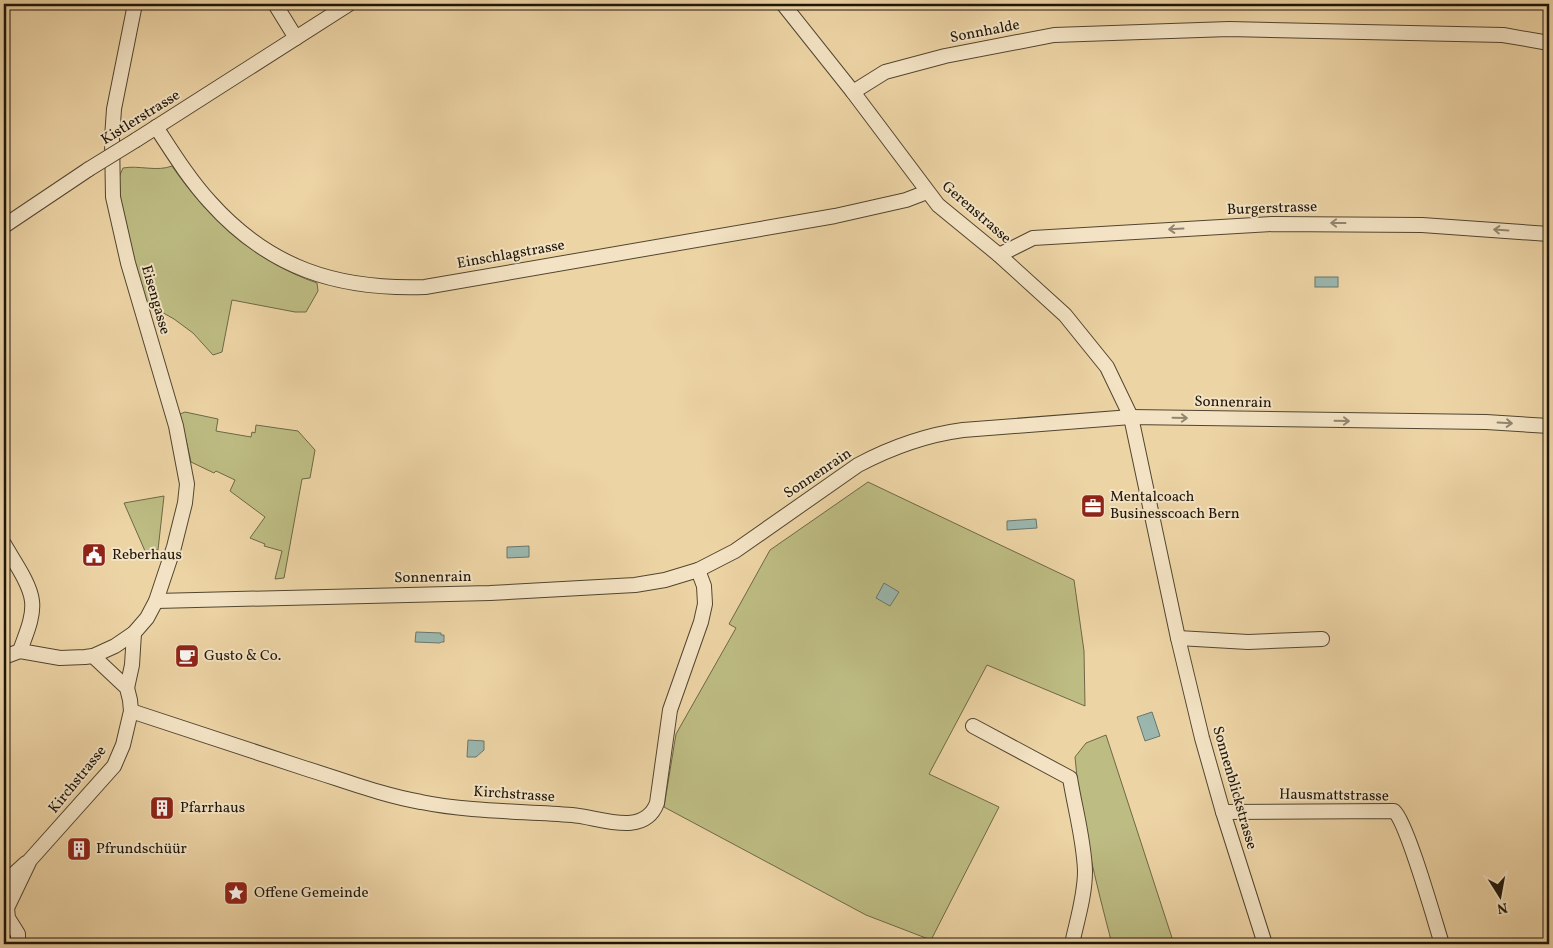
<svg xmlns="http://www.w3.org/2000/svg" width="1553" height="948" font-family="Vollkorn,serif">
<rect width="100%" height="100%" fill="#edd4a5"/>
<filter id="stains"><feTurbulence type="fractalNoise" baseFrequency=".004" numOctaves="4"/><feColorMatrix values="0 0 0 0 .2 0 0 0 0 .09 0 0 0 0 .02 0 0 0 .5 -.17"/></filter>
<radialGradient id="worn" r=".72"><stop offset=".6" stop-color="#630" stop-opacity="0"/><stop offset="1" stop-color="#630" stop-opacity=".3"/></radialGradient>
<!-- green -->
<g fill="#bdbc83" stroke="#6e6846">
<path d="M172,166C208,219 256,262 317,283L318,291L306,312H295L232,300L222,352L213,355L193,333L174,319L144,302L116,184L123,168C139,165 157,172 172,166Z"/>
<polygon points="185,412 218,419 216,431 251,437 252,432 255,433 256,425 298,431 315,450 310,478 302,479 284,578 275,579 282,551 264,546 265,544 250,538 265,517 230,491 235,480 216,471 214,473 191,462 180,414"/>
<polygon points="868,482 1074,580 1084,651 1085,706 987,665 929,774 999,807 931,940 866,915 664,807 676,734 736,628 729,624 770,550"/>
<polygon points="164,496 158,550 145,551 124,503"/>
<path d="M1106,735L1174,944H1112C1096,883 1080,820 1075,757L1086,743Z"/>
</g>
<!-- water -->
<g fill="#9bb7af" stroke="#69766d">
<rect x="1315" y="277" width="23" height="10"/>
<polygon points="1036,519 1037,528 1007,530 1007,521"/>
<polygon points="529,546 529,557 507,558 507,547"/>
<polygon points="884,583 899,592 890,606 876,598"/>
<polygon points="416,632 441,633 441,635 444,635 444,642 441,642 440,643 415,642"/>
<polygon points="1152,712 1160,736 1145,741 1137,717"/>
<polygon points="468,740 484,741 484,750 476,757 467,757"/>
</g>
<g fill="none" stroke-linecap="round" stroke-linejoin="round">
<defs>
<g id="minor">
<polyline points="275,4 296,38"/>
<polyline points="783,4 853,92 938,205 999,255 1065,315 1107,367 1131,417 1178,638 1202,738 1223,812 1265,944"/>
<polyline points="853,92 885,72 945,56 1054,35 1229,29 1503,35 1549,43"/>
<path d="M156,127C173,153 189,179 210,202C269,268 337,290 425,287L835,216L906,200L927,192"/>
<polyline points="136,140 349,4"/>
<polyline points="4,226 89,169"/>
<polyline points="999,255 1033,238 1272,224 1422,225 1549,234"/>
<path d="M4,544C13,560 30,583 32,601C34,618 25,636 20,651"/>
<path d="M156,601L490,593L635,585L665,580L698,570L735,551L858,465C892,447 925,435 963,430L1131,417L1486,422L1549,426"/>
<polyline points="1178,638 1248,642 1322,639"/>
<polyline points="4,657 20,651 60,658 85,657 93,656 115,646 134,633 147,618 156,601 174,547 185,503 187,484 176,426 128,263 113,197 112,138 114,109 135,4"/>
<polyline points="127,688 132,665 134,633"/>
<path d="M131,711C189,730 247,749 304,768C343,780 381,795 421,802C470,812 522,811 572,815C599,817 644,838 657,803L670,710L701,622L705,604L704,586L698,570"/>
<path d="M973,726L1070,778C1075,809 1084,840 1085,871C1085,896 1077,920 1072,944"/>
<path d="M1223,812L1394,811C1407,822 1435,922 1442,944"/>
<polyline points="4,883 26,863"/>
<polyline points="18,944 18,934 8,918 7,908 30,860 114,766 123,745 131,711 130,700 127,688 93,656"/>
</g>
</defs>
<!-- minor casing -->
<use href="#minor" stroke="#524530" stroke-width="16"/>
<!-- minor -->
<use href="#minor" stroke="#f3e3c4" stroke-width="14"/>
<defs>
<polyline id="minor-bridge" points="89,169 136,140"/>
</defs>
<!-- minor-bridge casing -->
<use href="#minor-bridge" stroke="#524530" stroke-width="16" stroke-linecap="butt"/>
<!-- minor-bridge -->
<use href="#minor-bridge" stroke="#f3e3c4" stroke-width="14"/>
</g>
<!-- one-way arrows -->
<defs><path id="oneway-shaft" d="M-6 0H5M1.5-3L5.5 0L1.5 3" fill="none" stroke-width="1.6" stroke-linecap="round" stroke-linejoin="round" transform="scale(1.25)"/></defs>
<g stroke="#938670">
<use href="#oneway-shaft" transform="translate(1338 223) rotate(-180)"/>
<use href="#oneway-shaft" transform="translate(1176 229) rotate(177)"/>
<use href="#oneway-shaft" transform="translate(1501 230) rotate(-176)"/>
<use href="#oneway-shaft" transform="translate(1180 418) rotate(1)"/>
<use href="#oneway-shaft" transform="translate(1342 421) rotate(1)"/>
<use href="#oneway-shaft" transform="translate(1505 423) rotate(3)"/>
</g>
<!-- icons -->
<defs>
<symbol id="office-square" viewBox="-11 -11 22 22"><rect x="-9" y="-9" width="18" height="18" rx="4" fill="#8f2418" stroke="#f3e3c4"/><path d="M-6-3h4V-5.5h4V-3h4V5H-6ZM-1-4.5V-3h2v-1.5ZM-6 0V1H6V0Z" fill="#fff"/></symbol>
<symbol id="civic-square" viewBox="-11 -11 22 22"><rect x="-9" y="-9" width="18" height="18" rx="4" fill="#8f2418" stroke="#f3e3c4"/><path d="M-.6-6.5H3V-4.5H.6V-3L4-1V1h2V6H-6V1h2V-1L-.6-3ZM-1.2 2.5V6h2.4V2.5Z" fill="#fff"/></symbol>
<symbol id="cafe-square" viewBox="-11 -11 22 22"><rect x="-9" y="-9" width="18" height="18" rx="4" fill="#8f2418" stroke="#f3e3c4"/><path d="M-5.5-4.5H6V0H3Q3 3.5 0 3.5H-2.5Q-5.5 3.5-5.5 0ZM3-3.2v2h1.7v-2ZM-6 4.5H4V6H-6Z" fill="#fff"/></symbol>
<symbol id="building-square" viewBox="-11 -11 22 22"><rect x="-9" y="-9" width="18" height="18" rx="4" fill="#8f2418" stroke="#f3e3c4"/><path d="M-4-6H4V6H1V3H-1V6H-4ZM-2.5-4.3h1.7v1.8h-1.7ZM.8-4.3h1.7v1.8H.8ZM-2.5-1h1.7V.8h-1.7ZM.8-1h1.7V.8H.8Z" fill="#fff"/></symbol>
<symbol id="sight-square" viewBox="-11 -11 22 22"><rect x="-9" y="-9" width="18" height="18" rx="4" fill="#8f2418" stroke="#f3e3c4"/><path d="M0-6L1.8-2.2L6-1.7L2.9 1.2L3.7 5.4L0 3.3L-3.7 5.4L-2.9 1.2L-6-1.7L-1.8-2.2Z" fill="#fff"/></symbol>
</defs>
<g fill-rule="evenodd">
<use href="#office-square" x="1079" y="492" width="28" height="28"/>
<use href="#civic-square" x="80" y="541" width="28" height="28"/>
<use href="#cafe-square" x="173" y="642" width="28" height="28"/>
<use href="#building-square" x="148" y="794" width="28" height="28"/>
<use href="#building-square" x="65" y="835" width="28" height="28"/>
<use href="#sight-square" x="222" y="879" width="28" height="28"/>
</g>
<g text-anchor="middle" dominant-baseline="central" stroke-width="4" stroke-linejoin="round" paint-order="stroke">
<!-- street labels -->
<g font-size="15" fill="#1e1509" stroke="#f3e3c4">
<text transform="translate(985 32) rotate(-11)">Sonnhalde</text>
<text transform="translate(141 118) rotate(-32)">Kistlerstrasse</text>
<text transform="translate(1272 209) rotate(-2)">Burgerstrasse</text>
<text transform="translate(976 213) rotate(41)">Gerenstrasse</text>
<text transform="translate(511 255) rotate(-10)">Einschlagstrasse</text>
<text transform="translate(155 300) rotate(74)">Eisengasse</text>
<text transform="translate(1233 403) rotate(1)">Sonnenrain</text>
<text transform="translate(818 474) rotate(-34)">Sonnenrain</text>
<text transform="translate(433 578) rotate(-1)">Sonnenrain</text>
<text transform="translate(78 780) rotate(-51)">Kirchstrasse</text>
<text transform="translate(1234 788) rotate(74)">Sonnenblickstrasse</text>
<text transform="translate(514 795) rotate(4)">Kirchstrasse</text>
<text transform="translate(1334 796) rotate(1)">Hausmattstrasse</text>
</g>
<!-- poi labels -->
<g font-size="15" fill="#1e1509" stroke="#f3e3c4" text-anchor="start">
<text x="1110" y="497">Mentalcoach<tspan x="1110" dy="17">Businesscoach Bern</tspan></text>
<text x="112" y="555">Reberhaus</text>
<text x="204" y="656">Gusto &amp; Co.</text>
<text x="180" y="808">Pfarrhaus</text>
<text x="96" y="849">Pfrundschüür</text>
<text x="254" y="893">Offene Gemeinde</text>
</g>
</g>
<!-- margin -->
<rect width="1553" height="948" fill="none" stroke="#edd4a5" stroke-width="20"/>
<rect x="5" y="5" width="1543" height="938" fill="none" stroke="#1e1509" stroke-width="2.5"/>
<rect x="10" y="10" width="1533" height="928" fill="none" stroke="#1e1509"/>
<!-- north arrow -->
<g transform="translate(1500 896) rotate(169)" stroke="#f3e3c4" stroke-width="4" paint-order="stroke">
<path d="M0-4L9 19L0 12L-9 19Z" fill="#1e1509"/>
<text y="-8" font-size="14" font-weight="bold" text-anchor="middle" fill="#1e1509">N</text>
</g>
<rect width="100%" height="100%" filter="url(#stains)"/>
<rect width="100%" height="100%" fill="url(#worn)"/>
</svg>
